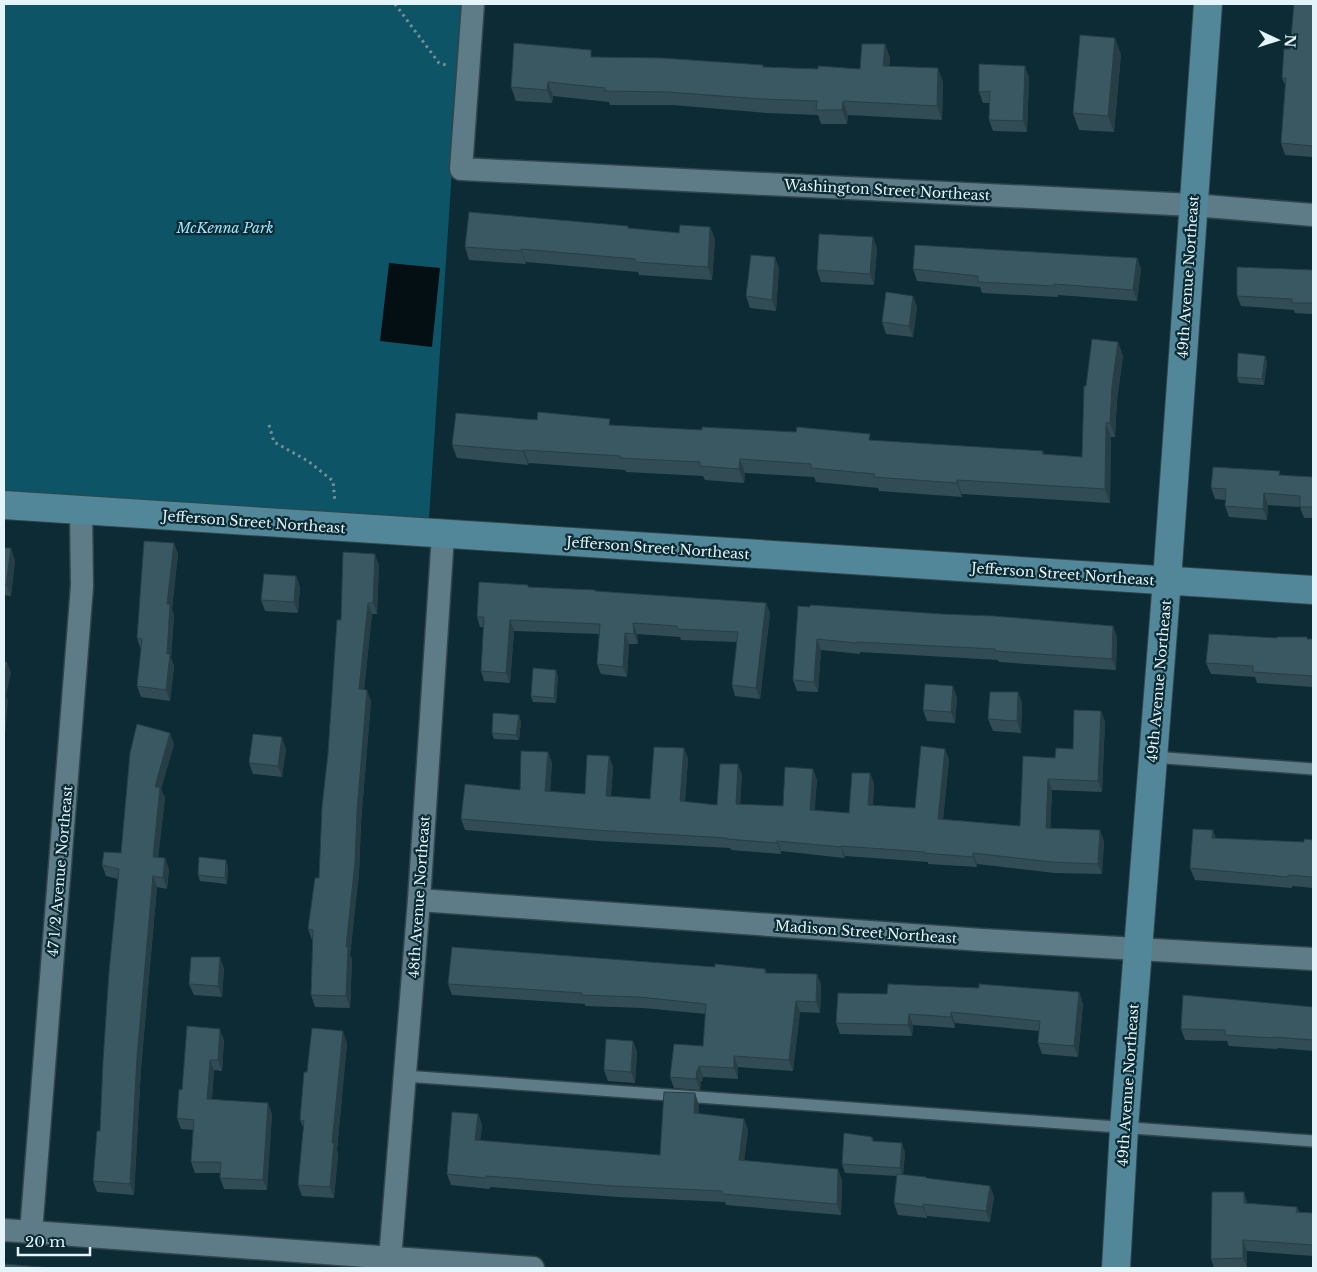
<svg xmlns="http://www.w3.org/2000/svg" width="1317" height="1272" font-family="'Libre Baskerville',serif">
<rect width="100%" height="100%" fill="#0c2b34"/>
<!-- green -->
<polygon fill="#0d5467" points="4,4 463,4 428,533 4,508"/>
<!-- water -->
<polygon fill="#040f13" points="389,263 440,268 432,347 380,341"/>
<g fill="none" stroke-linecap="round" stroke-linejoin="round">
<defs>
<g id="lane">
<polyline points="1153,757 1313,769"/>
<polyline points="404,1076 1313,1141"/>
</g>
<g id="street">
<polyline points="473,4 461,169 1193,205 1313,215"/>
<polyline points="419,900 982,940 1313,959"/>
<polyline points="4,1230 533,1268"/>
<polyline points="31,1232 82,586 81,511"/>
<polyline points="390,1259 419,900 443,535"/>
</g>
<g id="secondary">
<polyline points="4,505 1313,590"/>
<polyline points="1116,1268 1124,1128 1167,580 1208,4"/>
</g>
</defs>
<!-- lane casing -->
<use href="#lane" stroke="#32444a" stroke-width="14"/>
<!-- street casing -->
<use href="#street" stroke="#32444a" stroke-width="25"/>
<!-- secondary casing -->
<use href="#secondary" stroke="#32444a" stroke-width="30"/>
<!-- path -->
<g stroke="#789098" stroke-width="3" stroke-dasharray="2.5 4" stroke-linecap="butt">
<polyline points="395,4 439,63 446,65"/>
<polyline points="269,425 274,442 308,461 333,481 335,502"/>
</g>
<!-- lane -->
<use href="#lane" stroke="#5d7c87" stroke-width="11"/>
<!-- street -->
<use href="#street" stroke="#5d7c87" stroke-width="22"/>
<!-- secondary -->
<use href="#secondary" stroke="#518798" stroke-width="28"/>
</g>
<!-- wall -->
<g fill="#314c54">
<polygon points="1313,4 1313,157 1285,155 1281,143 1285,85 1282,78 1290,49"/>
<polygon points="885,44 890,58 889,66 943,82 942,120 848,115 847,124 821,124 818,115 766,113 673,105 610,105 609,102 553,96 552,103 516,101 511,87 594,57 764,67 818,69 860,69"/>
<polygon points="1121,54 1114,132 1079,130 1073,113"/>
<polygon points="1029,77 1027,132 993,131 989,120 989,103 983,103 979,92"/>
<polygon points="710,227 715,240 712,280 639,275 638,272 526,262 526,264 469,260 465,247 629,228 679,233"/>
<polygon points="873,237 877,249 874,285 821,282 817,270"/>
<polygon points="1137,258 1141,269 1137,301 1058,295 1058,297 982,293 980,287 917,281 913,269"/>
<polygon points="779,268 776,311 750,308 746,296"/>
<polygon points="1313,270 1313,314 1295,313 1294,310 1241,306 1237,296"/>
<polygon points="913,296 917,307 913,337 886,334 882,322"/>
<polygon points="1118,342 1123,356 1117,400 1115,437 1111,437 1110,503 962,494 962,497 879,491 878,488 816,482 814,477 745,473 744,483 705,480 703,476 626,472 625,470 529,463 528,465 457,458 452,445 537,420 612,425 1043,451 1044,454 1082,457 1086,386"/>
<polygon points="1265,356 1267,362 1264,385 1239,383 1237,377"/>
<polygon points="1281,475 1313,477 1313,518 1304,518 1300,507 1268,505 1267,520 1229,517 1225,506 1226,500 1215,499 1211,488"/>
<polygon points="174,543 178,554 172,609 174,615 171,658 174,666 170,701 141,697 137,686 141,650 137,638"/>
<polygon points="4,548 15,560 11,596 4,595"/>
<polygon points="379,565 377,614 372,614 364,689 371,701 361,822 359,873 350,955 352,959 350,1008 315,1007 311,995 313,941 312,940 308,929 319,878 341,620"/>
<polygon points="296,576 300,587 298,613 265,611 261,600"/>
<polygon points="528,587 766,603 770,613 760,699 735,696 732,685 737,642 681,640 680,637 637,634 638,644 629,644 627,677 601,674 597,664 599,634 514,631 510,683 484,681 481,671 484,627 480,627 477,617"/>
<polygon points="810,607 1113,626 1117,637 1116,670 999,662 998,660 860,652 860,654 821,650 818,692 797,691 793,680"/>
<polygon points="1308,639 1313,639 1313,687 1257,683 1255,677 1211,674 1206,663"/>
<polygon points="558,676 556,703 533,702 531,696"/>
<polygon points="1018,692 1022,703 1021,733 993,731 988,719"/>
<polygon points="957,697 955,723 927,721 923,710"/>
<polygon points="1101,711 1105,722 1102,792 1052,790 1050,828 1104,841 1102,874 1055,873 977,864 977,867 928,864 928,862 845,856 844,858 781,851 781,854 731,850 730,848 599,841 465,830 461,819 520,790 548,752 552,763 550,792 585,794 609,756 613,767 611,796 650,799 688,758 685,802 717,805 742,774 740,805 783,806 813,769 817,780 814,810 849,813 870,773 874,784 873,805 915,808 945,749 949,760 943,819 1020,826 1055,758 1073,749"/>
<polygon points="521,721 519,740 494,739 492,733"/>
<polygon points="174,744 161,789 165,798 158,857 169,869 167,889 157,887 141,1068 134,1195 97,1192 93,1181 100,1131 118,879 106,876 102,865 121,853"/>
<polygon points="286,749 282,777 253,774 249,763"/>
<polygon points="1213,830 1216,839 1304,842 1313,840 1313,888 1292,886 1292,888 1195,880 1190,868"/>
<polygon points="228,866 227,884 200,881 198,875"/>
<polygon points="715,967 765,969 767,973 817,974 821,985 820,1013 800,1012 793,1071 738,1067 738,1079 703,1077 702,1081 701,1081 700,1090 674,1088 670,1077 703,1046 706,1014 643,1008 585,1006 585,1004 452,995 448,984"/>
<polygon points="224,968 222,997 194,995 189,984"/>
<polygon points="1079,992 1083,1004 1078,1057 1042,1054 1038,1043 1039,1031 955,1023 955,1028 913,1025 912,1036 840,1034 836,1023 887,994"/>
<polygon points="1313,1007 1313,1051 1278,1048 1277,1049 1229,1046 1227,1041 1185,1040 1181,1029"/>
<polygon points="224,1040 222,1071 214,1070 212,1099 272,1114 267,1190 224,1189 220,1178 221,1173 195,1173 191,1162 193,1130 181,1129 177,1118 182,1090"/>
<polygon points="633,1041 637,1052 635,1083 608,1081 604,1070"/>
<polygon points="347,1043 337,1150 338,1154 334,1198 302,1196 298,1185 304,1129 300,1120 307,1072"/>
<polygon points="699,1105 698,1114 744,1119 748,1130 744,1161 842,1180 841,1215 726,1205 725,1202 618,1197 490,1187 490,1189 451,1185 447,1174 478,1114 482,1125 480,1141 660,1155"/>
<polygon points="872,1137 874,1141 905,1152 903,1175 926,1177 927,1178 990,1186 994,1197 990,1222 927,1216 927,1218 898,1215 894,1203 897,1176 845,1173 842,1164"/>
<polygon points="1248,1204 1297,1207 1299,1212 1313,1213 1313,1256 1247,1251 1247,1268 1214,1268 1211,1259"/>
</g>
<!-- shaded-wall -->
<g fill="#283e45">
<polygon points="1115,38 1121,54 1114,132 1108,116"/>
<polygon points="885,44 890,58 888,79 883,66"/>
<polygon points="1025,66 1029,77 1027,132 1023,121"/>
<polygon points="938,68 943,82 942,120 937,106"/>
<polygon points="548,82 553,96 552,103 547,90"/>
<polygon points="843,101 848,115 847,124 842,110"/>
<polygon points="710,227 715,240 712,280 708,267"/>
<polygon points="873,237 877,249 874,285 870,274"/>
<polygon points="521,249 526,262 526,264 521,251"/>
<polygon points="775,257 779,268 776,311 772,300"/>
<polygon points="1137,258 1141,269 1137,301 1133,290"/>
<polygon points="913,296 917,307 913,337 909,326"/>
<polygon points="1118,342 1123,356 1117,400 1115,437 1110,423 1112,386"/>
<polygon points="1265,356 1267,362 1264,385 1262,379"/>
<polygon points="1106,423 1111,437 1110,503 1105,489"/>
<polygon points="524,450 529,463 528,465 523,451"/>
<polygon points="740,459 745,473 744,483 739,469"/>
<polygon points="957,480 962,494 962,497 957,483"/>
<polygon points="1264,493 1268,505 1267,520 1263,509"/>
<polygon points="174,543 178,554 172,609 174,615 171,658 174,666 170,701 166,690 167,604"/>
<polygon points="11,548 15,560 11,596 6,585"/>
<polygon points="375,554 379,565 377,614 373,603"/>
<polygon points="296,576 300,587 298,613 294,602"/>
<polygon points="368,603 372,614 363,700 359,689"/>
<polygon points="766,603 770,613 760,699 756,688"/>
<polygon points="510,620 514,631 510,683 506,673"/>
<polygon points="633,623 637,634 638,644 634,634"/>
<polygon points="1113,626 1117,637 1116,670 1112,659"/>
<polygon points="625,633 629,644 627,677 623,667"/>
<polygon points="817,639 821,650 818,692 814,682"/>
<polygon points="7,662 11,673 6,696 8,700 4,748 4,676"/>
<polygon points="556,670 558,676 556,703 554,698"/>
<polygon points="953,686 957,697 955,723 951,712"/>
<polygon points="367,690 371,701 361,822 359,873 350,955 352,959 350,1008 346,996 346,947"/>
<polygon points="1018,692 1022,703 1021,733 1017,721"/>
<polygon points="1101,711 1105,722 1102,792 1098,781"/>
<polygon points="519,715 521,721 519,740 516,735"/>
<polygon points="170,733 174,744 161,789 165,798 157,868 153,857 155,787"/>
<polygon points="282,737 286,749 282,777 278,766"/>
<polygon points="684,748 688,758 684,812 680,801"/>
<polygon points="945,749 949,760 942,830 938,819"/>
<polygon points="548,752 552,763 549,802 545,791"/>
<polygon points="609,756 613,767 610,806 606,796"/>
<polygon points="738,764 742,774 739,815 736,804"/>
<polygon points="813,769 817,780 814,821 810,810"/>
<polygon points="870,773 874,784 872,816 868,805"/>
<polygon points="1048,779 1052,790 1050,839 1046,828"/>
<polygon points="1100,830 1104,841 1102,874 1098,864"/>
<polygon points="1213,830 1217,841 1212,838"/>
<polygon points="777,841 781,851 781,854 777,843"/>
<polygon points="841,846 845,856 844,858 841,847"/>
<polygon points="973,853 977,864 977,867 973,857"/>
<polygon points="165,858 169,869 167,889 163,878"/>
<polygon points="226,860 228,866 227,884 225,878"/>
<polygon points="153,876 157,887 141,1068 134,1195 130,1184 137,1057"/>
<polygon points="220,957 224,968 222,997 218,986"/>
<polygon points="817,974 821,985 820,1013 816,1002"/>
<polygon points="1079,992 1083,1004 1078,1057 1074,1046"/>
<polygon points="796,1001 800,1012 793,1071 789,1060"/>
<polygon points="951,1012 955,1023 955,1028 951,1017"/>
<polygon points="909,1014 913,1025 912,1036 908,1025"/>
<polygon points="220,1029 224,1040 222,1071 218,1060"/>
<polygon points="343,1031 347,1043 337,1150 338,1154 334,1198 330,1187 332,1143"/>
<polygon points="633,1041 637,1052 635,1083 631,1072"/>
<polygon points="734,1056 738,1067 738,1079 734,1068"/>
<polygon points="210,1060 214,1070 211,1110 207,1099"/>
<polygon points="699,1066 703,1077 702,1081 698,1070"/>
<polygon points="697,1070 701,1081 700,1090 696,1079"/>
<polygon points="695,1093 699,1105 698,1125 694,1113"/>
<polygon points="268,1103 272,1114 267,1190 263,1180"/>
<polygon points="478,1114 482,1125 479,1152 475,1140"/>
<polygon points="744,1119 748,1130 743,1171 739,1160"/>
<polygon points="902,1143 905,1152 903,1177 900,1168"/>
<polygon points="838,1169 842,1180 841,1215 837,1204"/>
<polygon points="990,1186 994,1197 990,1222 986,1211"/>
<polygon points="1244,1192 1248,1204 1244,1203"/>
<polygon points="923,1204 927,1216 927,1218 923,1207"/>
<polygon points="1243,1240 1247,1251 1247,1268 1243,1258"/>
</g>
<!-- building -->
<g fill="#395862" stroke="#283e45">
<polygon points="1294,4 1313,4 1313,146 1281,143 1286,78 1282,78 1284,49 1290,49"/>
<polygon points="1080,35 1115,38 1108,116 1073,113"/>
<polygon points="514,43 591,50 591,57 662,58 763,65 763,67 818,69 818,66 860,69 862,44 885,44 883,66 938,68 937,106 843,101 842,110 816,110 817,101 761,99 668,92 605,91 605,88 548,82 547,90 511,87"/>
<polygon points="979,64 1025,66 1023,121 989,120 990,91 979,92"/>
<polygon points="469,212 628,226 628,228 679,233 680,225 710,227 708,267 635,262 635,259 521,249 521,251 465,247"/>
<polygon points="819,234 873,237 870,274 817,270"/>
<polygon points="915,245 1137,258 1133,290 1054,284 1054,286 978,282 978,276 913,269"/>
<polygon points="751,255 775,257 772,300 746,296"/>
<polygon points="1237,267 1313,270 1313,303 1292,303 1292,299 1237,296"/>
<polygon points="886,292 913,296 909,326 882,322"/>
<polygon points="1092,339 1118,342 1112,386 1110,423 1106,423 1105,489 957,480 957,483 874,477 875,474 811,468 811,464 740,459 739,469 700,466 700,462 620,458 621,456 524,450 523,451 452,445 456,413 537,420 538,412 610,419 609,425 702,430 702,427 796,432 797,427 870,434 869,440 1043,451 1042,454 1082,457 1084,386 1086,386"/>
<polygon points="1238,353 1265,356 1262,379 1237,377"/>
<polygon points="1213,467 1280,471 1279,475 1313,477 1313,507 1300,507 1300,496 1264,493 1263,509 1225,506 1226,489 1211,488"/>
<polygon points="144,541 174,543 167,604 170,604 167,654 170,654 166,690 137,686 142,639 137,638"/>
<polygon points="4,548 11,548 6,585 4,584"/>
<polygon points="343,552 375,554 373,603 368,603 359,689 367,690 357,811 355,862 346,947 348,947 346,996 311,995 313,930 308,929 315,878 319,878 322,807 328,753 337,620 341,620"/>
<polygon points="264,574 296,576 294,602 261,600"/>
<polygon points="479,582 528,585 528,587 595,590 595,591 766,603 756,688 732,685 738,632 677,629 677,626 633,623 634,634 625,633 623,667 597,664 600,624 510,620 506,673 481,671 484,617 477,617"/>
<polygon points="810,605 942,614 994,616 1113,626 1112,659 995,651 995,649 857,642 856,643 817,639 814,682 793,680 798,606 810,607"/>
<polygon points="1209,634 1277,638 1277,637 1307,637 1307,639 1313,639 1313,676 1253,672 1253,666 1206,663"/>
<polygon points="4,662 7,662 4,676"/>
<polygon points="533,668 556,670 554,698 531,696"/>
<polygon points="925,684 953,686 951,712 923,710"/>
<polygon points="990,692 1018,692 1017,721 988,719"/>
<polygon points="1074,710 1101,711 1098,781 1048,779 1046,828 1100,830 1098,864 1051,862 973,853 973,857 924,853 925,852 841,846 841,847 777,841 777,843 727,839 727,838 595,830 461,819 465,784 520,790 521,751 548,752 545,791 585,794 587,755 609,756 606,796 650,799 654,747 684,748 680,801 717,805 720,764 738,764 736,804 783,806 785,767 813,769 810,810 849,813 852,773 870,773 868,805 915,808 921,746 945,749 938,819 1020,826 1023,756 1055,758 1056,748 1073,749"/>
<polygon points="493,713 519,715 516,735 492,733"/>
<polygon points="137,724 170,733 155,787 160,787 153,857 165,858 163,878 153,876 137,1057 130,1184 93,1181 97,1131 100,1131 103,1061 109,972 119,869 102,865 104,852 121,853 130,753"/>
<polygon points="253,734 282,737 278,766 249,763"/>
<polygon points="1193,829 1213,830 1212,838 1304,842 1304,839 1313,840 1313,877 1288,875 1288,877 1190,868"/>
<polygon points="199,857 226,860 225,878 198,875"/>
<polygon points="452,947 715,967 715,964 765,969 765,973 817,974 816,1002 796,1001 789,1060 734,1056 734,1068 699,1066 698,1070 697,1070 696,1079 670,1077 674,1044 703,1046 706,1004 639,997 581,995 582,993 448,984"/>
<polygon points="191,957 220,957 218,986 189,984"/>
<polygon points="888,984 979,988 979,984 1079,992 1074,1046 1038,1043 1040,1021 951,1012 951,1017 909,1014 908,1025 836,1023 838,993 887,994"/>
<polygon points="1183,995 1313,1007 1313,1040 1273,1037 1273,1038 1225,1035 1225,1030 1181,1029"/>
<polygon points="187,1026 220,1029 218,1060 210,1060 207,1099 268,1103 263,1180 220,1178 221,1162 191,1162 194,1120 177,1118 179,1089 182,1090"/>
<polygon points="312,1028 343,1031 332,1143 334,1143 330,1187 298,1185 304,1121 300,1120 304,1072 307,1072"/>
<polygon points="606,1039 633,1041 631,1072 604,1070"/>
<polygon points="664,1092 695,1093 694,1113 744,1119 739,1160 838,1169 837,1204 722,1194 722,1191 614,1186 486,1176 486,1178 447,1174 452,1112 478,1114 475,1140 660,1155"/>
<polygon points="844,1133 872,1137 872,1141 902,1143 900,1168 842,1164"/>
<polygon points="897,1174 926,1177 926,1178 990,1186 986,1211 923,1204 923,1207 894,1203"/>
<polygon points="1212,1192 1244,1192 1244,1203 1297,1207 1296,1212 1313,1213 1313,1245 1243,1240 1243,1258 1211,1259"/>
<polygon points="4,1264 53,1268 4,1268"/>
</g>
<g text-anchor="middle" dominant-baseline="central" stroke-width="4.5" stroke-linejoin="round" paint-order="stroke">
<!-- street labels -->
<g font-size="14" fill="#e3f4fa" stroke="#0c2b34">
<text transform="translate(887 190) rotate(3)">Washington Street Northeast</text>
<text transform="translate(1188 277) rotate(-86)">49th Avenue Northeast</text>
<text transform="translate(254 522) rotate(4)">Jefferson Street Northeast</text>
<text transform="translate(658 548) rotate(4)">Jefferson Street Northeast</text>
<text transform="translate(1063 574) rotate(4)">Jefferson Street Northeast</text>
<text transform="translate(1159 681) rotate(-85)">49th Avenue Northeast</text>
<text transform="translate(60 871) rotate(-85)">47 1/2 Avenue Northeast</text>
<text transform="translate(419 897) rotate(-86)">48th Avenue Northeast</text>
<text transform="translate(866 932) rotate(4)">Madison Street Northeast</text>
<text transform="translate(1128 1085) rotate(-86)">49th Avenue Northeast</text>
</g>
<!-- park labels -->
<g font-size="14" font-style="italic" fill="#9de3fa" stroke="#0c2b34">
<text x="225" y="228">McKenna Park</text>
</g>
</g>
<!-- border -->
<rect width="1317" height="1272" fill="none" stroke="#e3f4fa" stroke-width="10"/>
<!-- north arrow -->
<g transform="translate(1277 40) rotate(94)" stroke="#0c2b34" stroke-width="4" paint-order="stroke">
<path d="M0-4L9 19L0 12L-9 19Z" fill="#e3f4fa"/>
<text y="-8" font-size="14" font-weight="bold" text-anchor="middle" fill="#e3f4fa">N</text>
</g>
<!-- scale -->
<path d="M18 1247v8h72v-8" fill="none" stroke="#e3f4fa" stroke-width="2.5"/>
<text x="25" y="1247" font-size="15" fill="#e3f4fa" stroke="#0c2b34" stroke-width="4" paint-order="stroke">20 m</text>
</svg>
